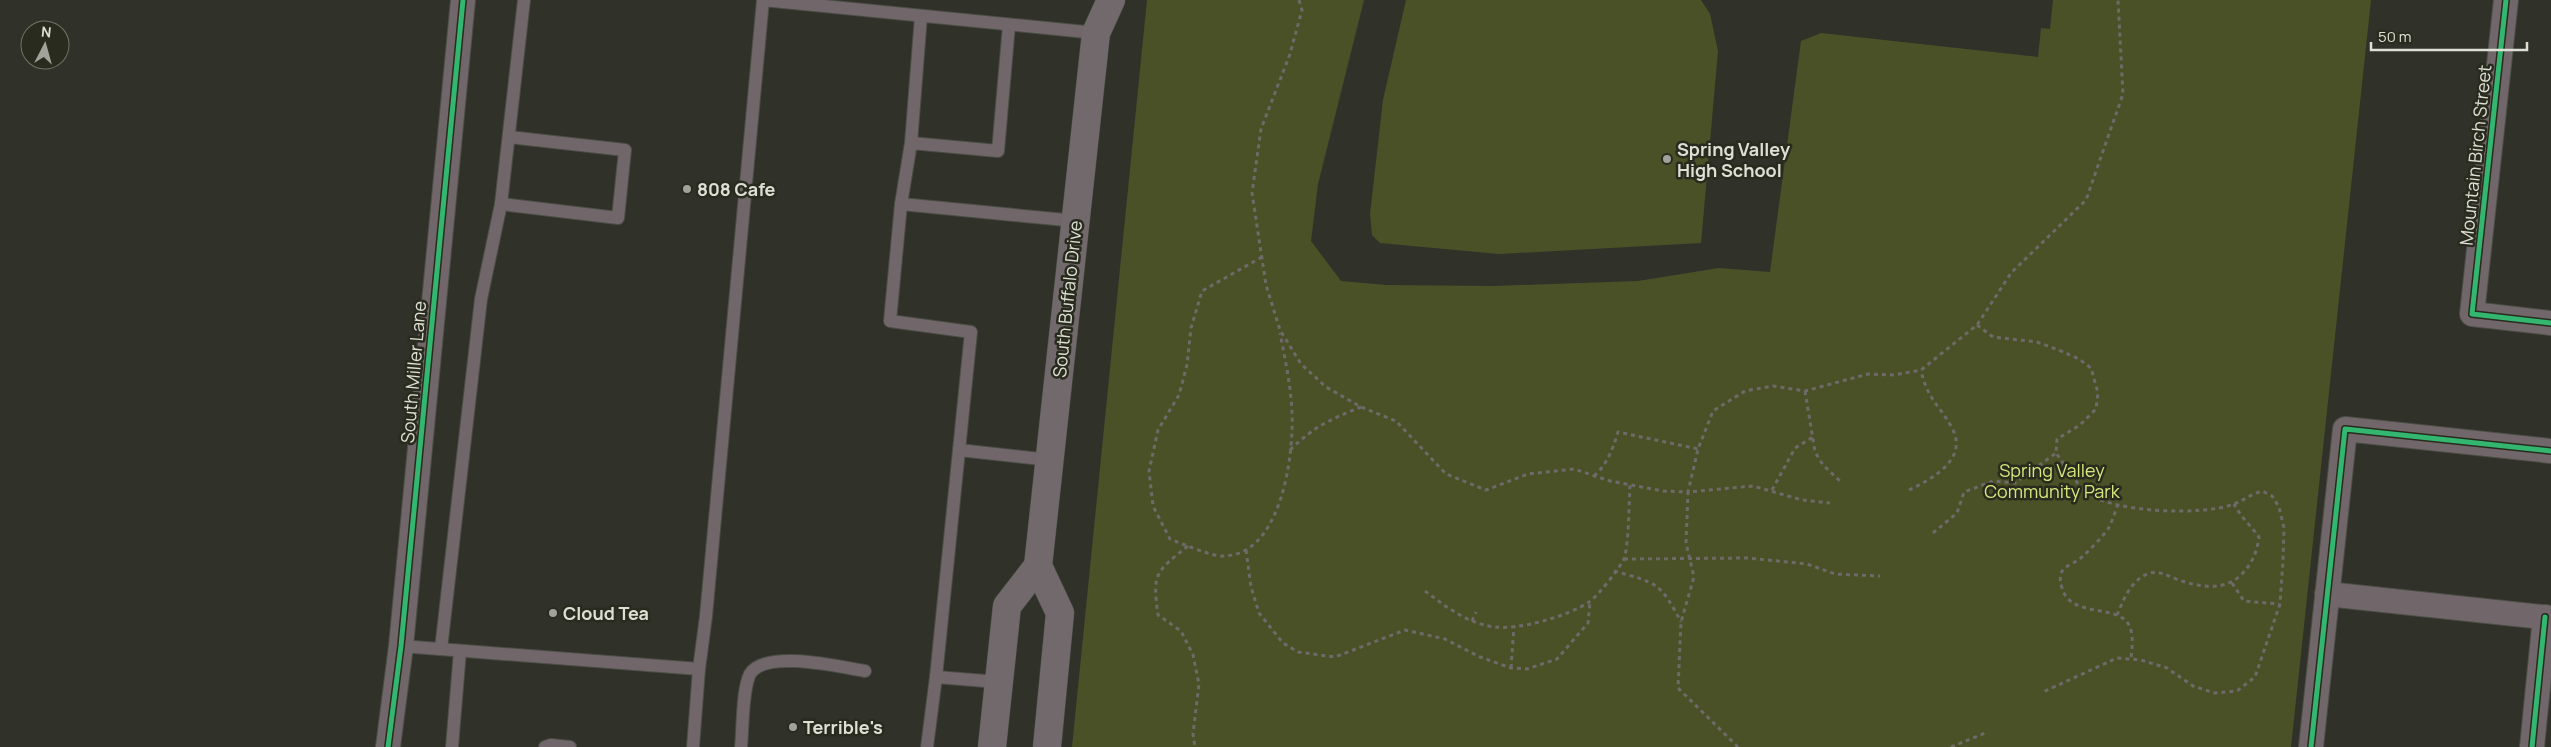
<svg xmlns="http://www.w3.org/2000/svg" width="2551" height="747" font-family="Manrope,sans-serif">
<rect width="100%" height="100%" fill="#30322a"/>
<!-- green -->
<g fill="#4b5126">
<polygon points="1147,0 1364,0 1318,184 1311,241 1341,281 1386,285 1492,286 1638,281 1719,268 1770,272 1801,41 1821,33 2038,57 2041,28 2050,29 2053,0 2371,0 2291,747 1072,747"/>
<polygon points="1406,0 1701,0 1710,14 1718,51 1701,243 1499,254 1380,243 1372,235 1370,214 1383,100"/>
</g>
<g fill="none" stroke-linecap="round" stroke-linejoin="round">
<defs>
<g id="lane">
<polyline points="763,0 1096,33"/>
<polyline points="911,143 921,16"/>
<polyline points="501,204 618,218 625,150 509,137"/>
<polyline points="901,204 911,143 998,151 1009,25"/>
<polyline points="959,450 1050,460"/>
<polyline points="401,646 699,669"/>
<polyline points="441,649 481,299 501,204 524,0"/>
<polyline points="936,677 998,682"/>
<polyline points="452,747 460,651"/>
<polyline points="545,747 551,745 570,747"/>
<polyline points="693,747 699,669 706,616 763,0"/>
<path d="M741,747C743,728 742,690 750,674C765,649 840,667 865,671"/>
<polyline points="927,747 936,677 971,332 890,321 901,204 1076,221"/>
</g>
<g id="street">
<polyline points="2506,0 2472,314 2551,323"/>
<polyline points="2327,594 2551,618"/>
<polyline points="388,747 401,646 463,0"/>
<polyline points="2311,747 2345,429 2551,451"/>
<polyline points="2532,747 2545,617"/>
</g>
<g id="secondary">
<polyline points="992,747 1007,606 1038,566"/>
<polyline points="1047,747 1060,613 1038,566 1096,33 1111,0"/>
</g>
</defs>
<!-- lane casing -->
<use href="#lane" stroke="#4b4d46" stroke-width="14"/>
<!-- street casing -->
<use href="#street" stroke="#4b4d46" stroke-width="26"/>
<!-- secondary casing -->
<use href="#secondary" stroke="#4b4d46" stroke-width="29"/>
<!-- path -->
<g stroke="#6f6a6a" stroke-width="3" stroke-dasharray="4 4" stroke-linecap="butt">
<polyline points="1299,0 1302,10 1290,54 1261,129 1252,193 1266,285 1280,330 1301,364 1326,387 1361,407 1396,421 1446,474 1486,490 1528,474 1574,469 1610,481 1663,491 1688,492 1698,449 1713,411 1745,391 1773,386 1805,391 1868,374 1894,375 1921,370 1977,325 2011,273 2086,200 2123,94 2118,0"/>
<path d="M1262,257L1202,291L1191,328L1187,365L1179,395L1158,430L1149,471L1153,506L1170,539C1183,544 1208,555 1221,556C1281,558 1294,456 1292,413C1291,386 1285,359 1280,333"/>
<path d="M1977,325L1993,337L2037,342L2061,351L2079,359L2091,368L2098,393L2096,409L2080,425L2057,439L2056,453C2064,464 2077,485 2087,493C2115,513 2203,516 2234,504C2244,500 2252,494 2262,491L2272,496L2279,507L2284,528L2283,561L2280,604L2255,677L2237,691L2215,693L2193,686L2167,668L2141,660L2117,658L2043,692"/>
<polyline points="1805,391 1815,452 1823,465 1841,482"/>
<path d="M1290,450C1315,426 1329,420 1361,407"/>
<path d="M1594,476C1607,465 1613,448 1618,432L1698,449"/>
<polyline points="1772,490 1795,448 1813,437"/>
<path d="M1909,490C1932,479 1969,459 1952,428C1939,404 1927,399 1921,370"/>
<path d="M2118,504C2115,512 2112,522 2108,529C2104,535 2088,552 2082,557C2071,567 2055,565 2062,588C2071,619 2117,603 2129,625C2134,635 2132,648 2131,659"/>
<polyline points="1933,533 1957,513 1964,492 1993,481 2015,483 2056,453"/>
<path d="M1188,546C1156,572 1152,572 1158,615L1181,631L1193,655L1199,684L1193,734L1195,747"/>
<polyline points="1246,550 1251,587 1259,613 1283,643 1298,652 1335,657 1405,630 1445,639 1480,657 1511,668 1527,669 1557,659 1588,623 1590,601"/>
<polyline points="1624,559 1748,558 1807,564 1835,574 1880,576"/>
<path d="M1614,571C1657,583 1660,582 1681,622"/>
<polyline points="2232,583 2244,601 2279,604"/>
<path d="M1425,591C1445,606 1468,624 1495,627C1520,630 1568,616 1589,602C1598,596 1618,570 1623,561C1629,551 1629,499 1630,485"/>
<path d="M2117,615C2124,599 2131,579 2150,573C2159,571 2167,575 2176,579C2198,587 2223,592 2241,575C2252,564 2257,552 2259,537C2251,526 2240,516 2234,504"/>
<polyline points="1472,621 1476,612"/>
<polyline points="1511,668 1514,626"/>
<polyline points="1738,747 1678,688 1681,622 1694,577 1686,543 1688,492 1753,486 1802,500 1830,503"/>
<polyline points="1951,747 1985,733"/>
</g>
<!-- lane -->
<use href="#lane" stroke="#71676a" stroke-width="12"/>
<!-- street -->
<use href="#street" stroke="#71676a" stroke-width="24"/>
<!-- secondary -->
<use href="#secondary" stroke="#71696b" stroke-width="28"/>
<defs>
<g id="cycleway">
<polyline points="2506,0 2472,314 2551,323"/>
<polyline points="388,747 401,646 463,0"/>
<polyline points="2311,747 2345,429 2551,451"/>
<polyline points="2532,747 2545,617"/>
</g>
</defs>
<!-- cycleway casing -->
<use href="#cycleway" stroke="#282b1d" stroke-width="8"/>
<!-- cycleway -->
<use href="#cycleway" stroke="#33b770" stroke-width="5"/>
</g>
<!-- markers -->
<g fill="#a1a39a" stroke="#282b1d" stroke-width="2">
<circle cx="1667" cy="159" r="5"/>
<circle cx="687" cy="189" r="5"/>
<circle cx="553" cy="613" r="5"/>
<circle cx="793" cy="727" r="5"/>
</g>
<g text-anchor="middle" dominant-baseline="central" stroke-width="5" stroke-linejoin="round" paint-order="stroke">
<!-- poi labels -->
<g font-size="18" font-weight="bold" fill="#dee0d6" stroke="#282b1d" text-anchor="start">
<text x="1677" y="149">Spring Valley<tspan x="1677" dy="21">High School</tspan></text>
<text x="697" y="189">808 Cafe</text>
<text x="563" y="613">Cloud Tea</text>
<text x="803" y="727">Terrible's</text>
</g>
<!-- street labels -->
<g font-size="18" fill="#dee0d6" stroke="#282b1d">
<text transform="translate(2475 155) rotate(-84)">Mountain Birch Street</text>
<text transform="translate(1067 299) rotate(-84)">South Buffalo Drive</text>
<text transform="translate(413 372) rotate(-85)">South Miller Lane</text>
</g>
<!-- park labels -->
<g font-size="18" fill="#d7e77e" stroke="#282b1d">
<text x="2052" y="470">Spring Valley<tspan x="2052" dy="21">Community Park</tspan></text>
</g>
</g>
<!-- north arrow -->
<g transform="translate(45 45) rotate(6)"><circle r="24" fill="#282b1d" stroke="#717367"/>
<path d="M0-4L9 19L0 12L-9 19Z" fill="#a1a39a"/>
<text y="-8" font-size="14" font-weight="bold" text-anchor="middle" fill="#dee0d6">N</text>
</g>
<!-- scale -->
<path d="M2371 42v8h156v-8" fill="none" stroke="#dee0d6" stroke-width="2.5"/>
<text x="2378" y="42" font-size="15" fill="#dee0d6" stroke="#282b1d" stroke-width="4" paint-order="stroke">50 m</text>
</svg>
